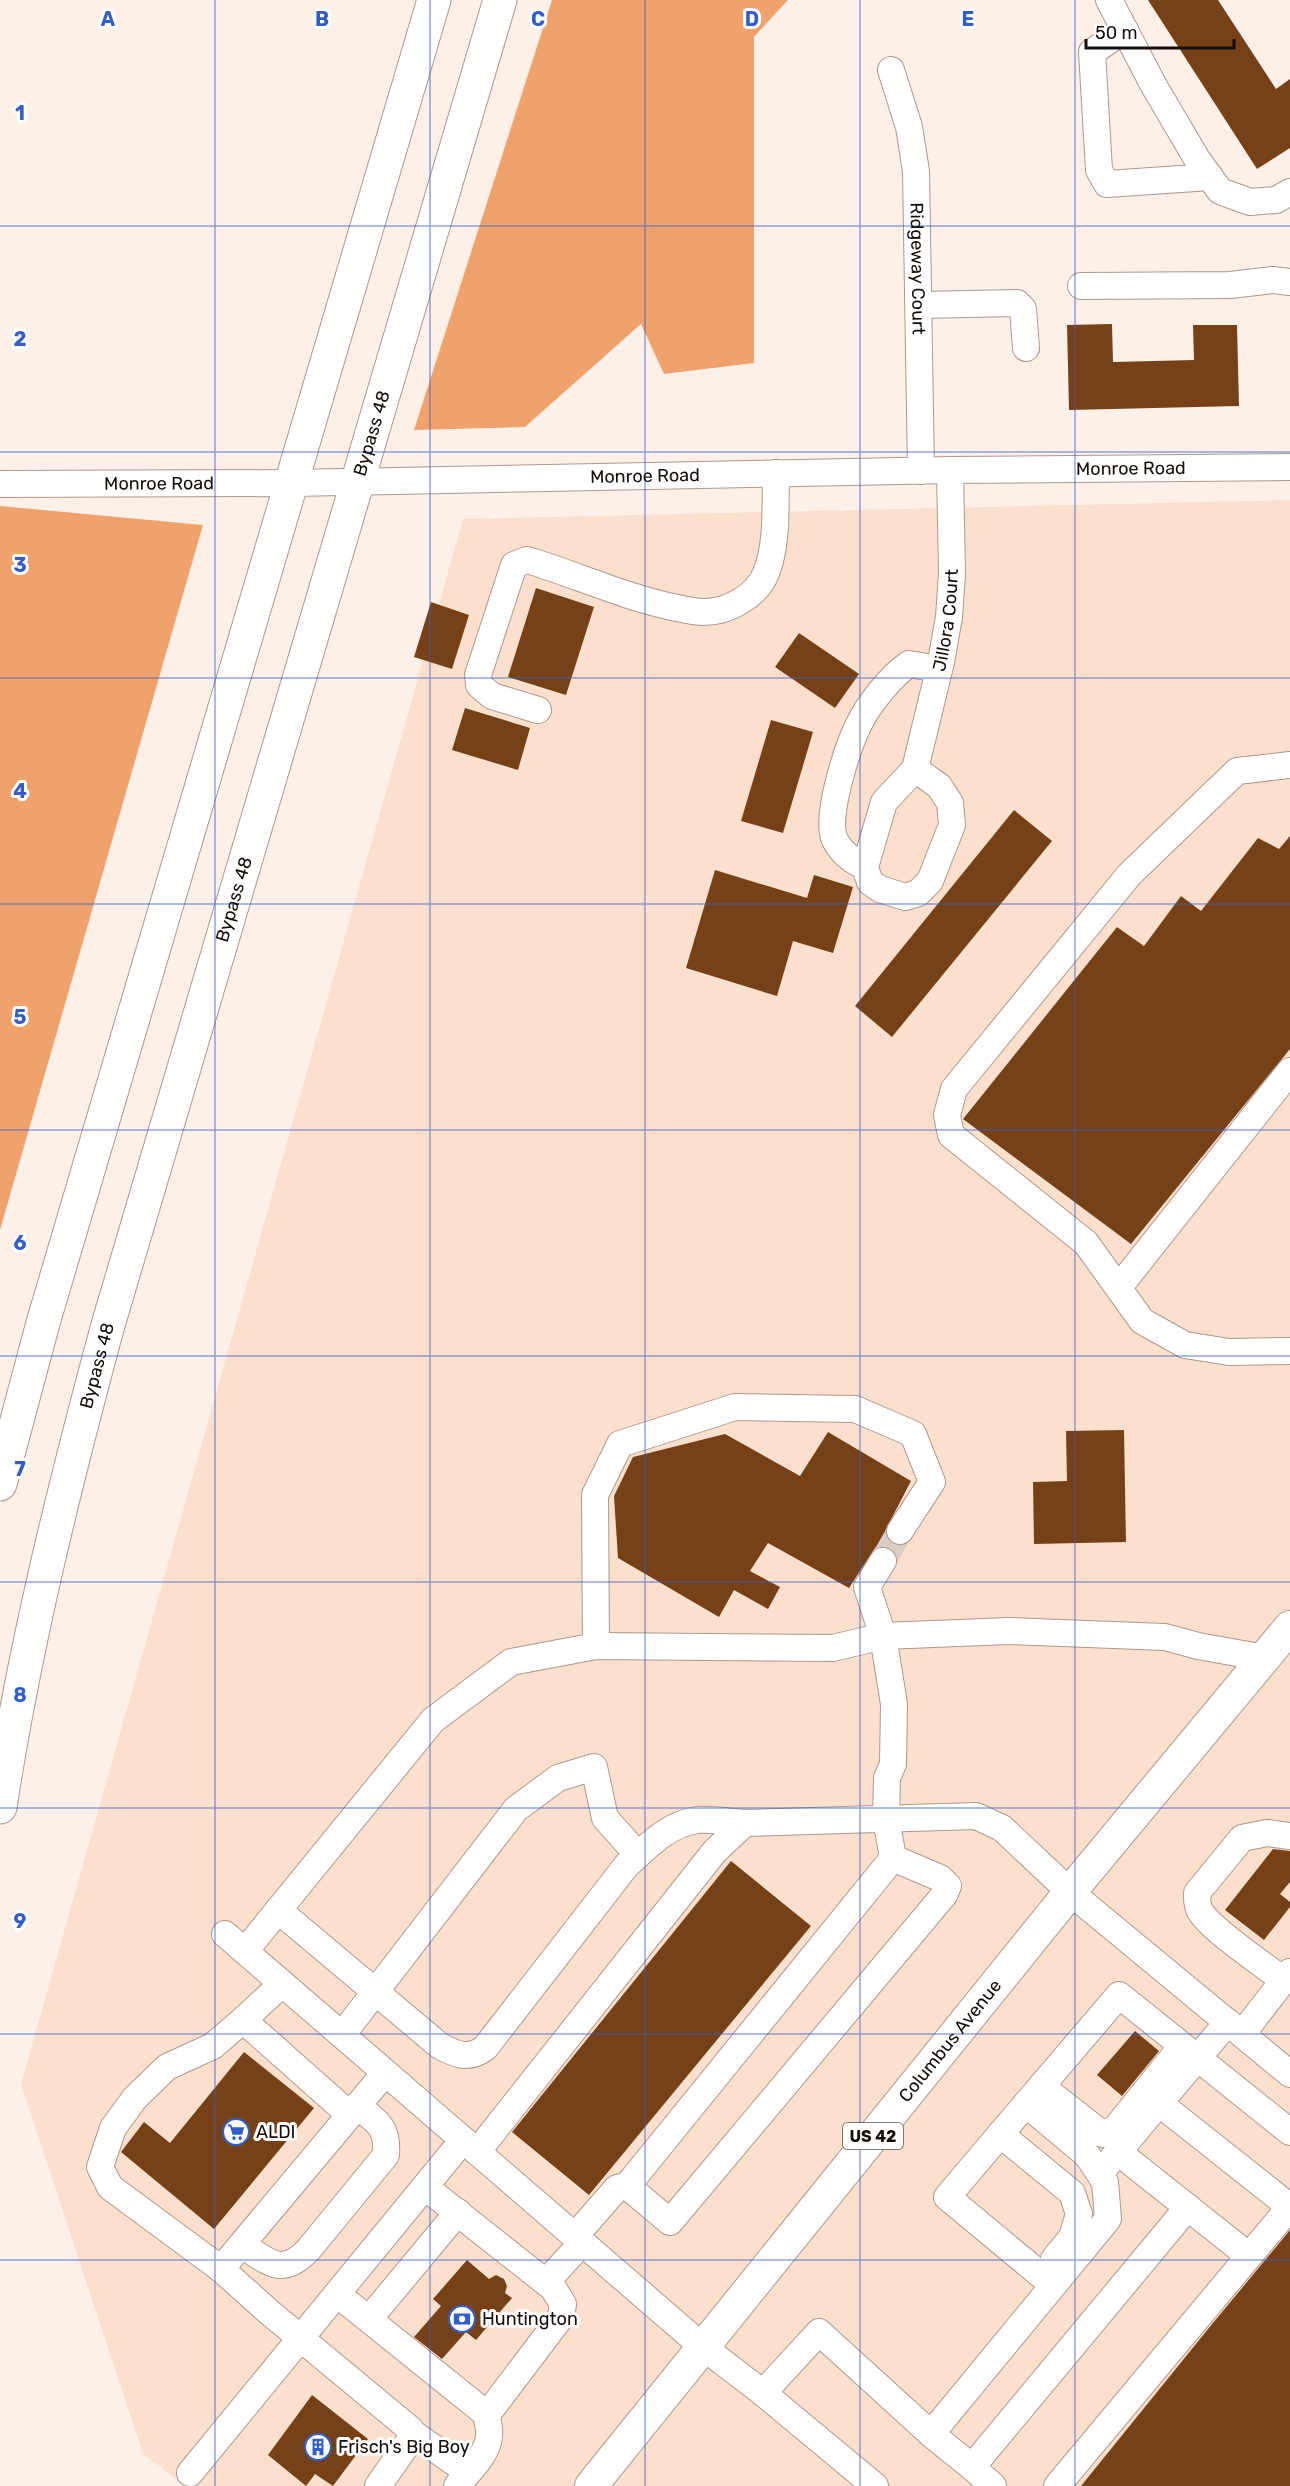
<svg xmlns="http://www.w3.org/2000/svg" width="1290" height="2486" font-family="Rubik,sans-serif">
<rect width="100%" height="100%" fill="#fdf0e8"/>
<!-- built -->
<polygon fill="#fce0ce" points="1290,500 1290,2486 186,2486 143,2454 21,2084 463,519"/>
<!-- forest -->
<g fill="#f0a26d">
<polygon points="552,0 788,0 754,37 754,363 664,374 641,324 525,427 414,430"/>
<polygon points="0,506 203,525 0,1230"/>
</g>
<!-- building -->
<g fill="#774117">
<polygon points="1148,0 1218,0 1276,89 1290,79 1290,148 1257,169"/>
<polygon points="1112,324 1113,362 1194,360 1193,325 1237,325 1239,406 1069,410 1067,325"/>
<polygon points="536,588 594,607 566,695 508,677"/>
<polygon points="431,602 469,615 452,669 414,657"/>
<polygon points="799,633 859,674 835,708 775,667"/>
<polygon points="465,708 530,728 518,770 452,750"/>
<polygon points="771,720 813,732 783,833 741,821"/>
<polygon points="1014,810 1052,841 892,1037 855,1006"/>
<polygon points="1290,836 1290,1049 1131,1244 963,1119 1117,927 1144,946 1181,896 1201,911 1258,838 1279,849"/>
<polygon points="715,870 807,898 814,875 853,887 833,953 793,941 777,996 686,968"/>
<polygon points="1124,1430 1126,1542 1034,1544 1033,1482 1067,1481 1066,1431"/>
<polygon points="828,1432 911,1481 885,1531 887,1538 892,1544 900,1546 907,1544 897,1559 890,1548 883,1546 875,1548 849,1588 768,1543 750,1571 780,1587 768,1609 734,1590 719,1617 618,1558 614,1496 633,1457 725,1434 800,1476"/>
<polygon points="1273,1849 1290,1851 1290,1882 1280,1894 1290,1902 1290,1907 1264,1940 1225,1910"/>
<polygon points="731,1861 811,1926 589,2195 512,2132"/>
<polygon points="1135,2031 1159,2051 1122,2096 1097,2075"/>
<polygon points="244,2052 314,2108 214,2229 121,2152 144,2122 170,2143"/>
<polygon points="1290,2230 1290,2486 1081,2486 1208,2329"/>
<polygon points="467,2260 489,2279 496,2275 504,2279 507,2286 505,2293 512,2298 476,2340 466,2332 442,2359 414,2337 441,2306 433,2299"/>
<polygon points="312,2395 368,2439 333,2486 315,2474 306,2486 268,2455"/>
</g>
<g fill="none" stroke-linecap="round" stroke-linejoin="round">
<!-- minor-tunnel -->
<polyline stroke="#dacec7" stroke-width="26" stroke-dasharray="26 13" stroke-linecap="butt" points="883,1561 900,1531"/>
<defs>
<g id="minor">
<polyline points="1109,0 1154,86 1197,159 1220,191 1250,202 1276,200 1290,192"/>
<polyline points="1125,30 1092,52 1099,170 1107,184 1210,177"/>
<path id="s1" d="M891,70L909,127L916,171L921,471"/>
<polyline points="1081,286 1230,285 1273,280 1290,282"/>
<polyline points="919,305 1017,303 1023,309 1026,348"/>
<path id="s2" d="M0,484L292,483L950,470L1290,467"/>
<path d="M538,710L492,696L479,685L478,675L514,565L527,560L534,562C581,577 628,598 677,608C686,610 695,612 704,612C728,612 757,596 766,573C778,543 775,505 776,473"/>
<polyline points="1290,765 1237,771 1129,875 954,1089 947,1115 951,1135 1086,1243 1142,1321 1185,1345 1229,1352 1290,1351"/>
<path id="s3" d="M915,769L939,786L950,803L952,825L930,881L918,893L905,897L880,889L870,882L865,867L884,802L915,769L941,662L949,617L952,573L950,470"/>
<path d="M865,867C852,860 842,854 835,840C824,818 848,746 859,724C868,705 891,676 909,664L939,669"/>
<polyline points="1119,1287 1290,1071"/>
<polyline points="596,1646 595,1495 620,1444 735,1407 855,1409 913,1434 932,1482 900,1531"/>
<path d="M278,1910L440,2046C457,2055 468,2060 485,2048L626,1866C647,1847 668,1824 697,1820C712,1819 730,1822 745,1823"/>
<polyline points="225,1934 703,2347 763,2393 875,2486"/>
<polyline points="245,1951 433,1720 511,1662 596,1646 833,1648 883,1636 1009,1631 1165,1637 1198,1646 1265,1658"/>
<path d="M1283,1980C1264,1965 1210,1929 1200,1911C1197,1905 1197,1900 1197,1893L1242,1838L1267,1833L1290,1836"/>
<polyline points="243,2020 282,1984"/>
<polyline points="1242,2034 1290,1972"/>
<polyline points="342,2035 516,1809 558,1778 594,1767 605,1818 638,1855"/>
<polyline points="1041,2086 1102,2134 1115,2129 1182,2046"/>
<polyline points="1159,2103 1290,2207"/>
<polyline points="1026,2104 1119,1995 1290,2132"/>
<polyline points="1000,2134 1072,2193 1079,2214 1072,2237 1054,2259"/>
<polyline points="477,2152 715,1851 745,1823 976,1816 1002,1828 1070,1892 1290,2074"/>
<polyline points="1118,2152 1249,2256"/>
<polyline points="1100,2173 1228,2022"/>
<polyline points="627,2186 893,1858"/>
<polyline points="425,2187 553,2288 563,2304 561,2317 486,2416"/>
<polyline points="575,2236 617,2188 627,2186 670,2222 944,1895 948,1886 940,1878 893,1858 886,1819 887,1778 893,1764 894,1704 883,1636 867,1587 883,1561"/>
<path d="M242,2245C269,2262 282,2278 309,2249L386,2155C388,2127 378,2122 357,2106"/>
<polyline points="221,2269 110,2187 100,2167 113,2128 135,2098 167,2067 213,2046 243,2020 350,2115"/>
<polyline points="546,2282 582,2243"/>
<path d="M337,2294L484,2412C500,2445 476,2462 457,2486"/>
<polyline points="369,2319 458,2212"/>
<polyline points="763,2393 819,2332 931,2434"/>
<polyline points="411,2432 468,2472"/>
<polyline points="972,2467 931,2434 1108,2219 1105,2182 1087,2155 1026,2104 947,2197 1053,2285"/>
<polyline points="190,2473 463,2140"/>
<polyline points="378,2486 410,2440 413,2434 410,2429 269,2312 221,2269 385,2073"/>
<polyline points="993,2486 972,2467 1188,2207"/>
<polyline points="1057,2486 1290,2207"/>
</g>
<g id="major">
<path id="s4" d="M591,2486L1070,1892L1290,1627"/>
</g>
<g id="highway">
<polyline points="0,1484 43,1323 434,0"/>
<path id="s5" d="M0,1807C25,1644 65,1484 108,1325L500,0"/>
</g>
</defs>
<!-- minor casing -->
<use href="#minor" stroke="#ac998d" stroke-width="28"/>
<!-- major casing -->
<use href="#major" stroke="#ac998d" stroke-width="34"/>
<!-- highway casing -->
<use href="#highway" stroke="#ac998d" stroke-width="35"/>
<!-- minor -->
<use href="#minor" stroke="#fff" stroke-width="26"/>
<!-- major -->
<use href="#major" stroke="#fff" stroke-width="32"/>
<!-- highway -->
<use href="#highway" stroke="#fff" stroke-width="33"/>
</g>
<!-- grid -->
<path fill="none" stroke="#325dcd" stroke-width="1.5" stroke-opacity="0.55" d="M215,0V2486M430,0V2486M645,0V2486M860,0V2486M1075,0V2486M0,226H1290M0,452H1290M0,678H1290M0,904H1290M0,1130H1290M0,1356H1290M0,1582H1290M0,1808H1290M0,2034H1290M0,2260H1290"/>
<!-- icons -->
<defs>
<symbol id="supermarket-ring" viewBox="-11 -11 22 22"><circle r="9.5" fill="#fff" stroke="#325dcd" stroke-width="1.5"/><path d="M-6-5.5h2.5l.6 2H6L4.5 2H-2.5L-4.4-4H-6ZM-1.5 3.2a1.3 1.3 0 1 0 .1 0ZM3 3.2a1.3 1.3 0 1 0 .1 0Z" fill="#325dcd"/></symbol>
<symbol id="bank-ring" viewBox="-11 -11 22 22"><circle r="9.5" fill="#fff" stroke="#325dcd" stroke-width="1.5"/><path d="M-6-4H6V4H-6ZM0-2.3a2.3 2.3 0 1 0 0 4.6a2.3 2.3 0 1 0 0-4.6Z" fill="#325dcd"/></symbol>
<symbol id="building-ring" viewBox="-11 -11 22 22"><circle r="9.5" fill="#fff" stroke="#325dcd" stroke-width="1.5"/><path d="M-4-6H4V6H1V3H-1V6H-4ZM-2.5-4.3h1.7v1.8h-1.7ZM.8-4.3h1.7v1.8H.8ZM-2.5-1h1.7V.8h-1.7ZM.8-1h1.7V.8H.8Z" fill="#325dcd"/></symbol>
</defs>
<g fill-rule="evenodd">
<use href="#supermarket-ring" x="221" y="2117" width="30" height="30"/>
<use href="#bank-ring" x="447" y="2304" width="30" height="30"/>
<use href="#building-ring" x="303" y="2432" width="30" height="30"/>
</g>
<g text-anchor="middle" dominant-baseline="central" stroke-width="6" stroke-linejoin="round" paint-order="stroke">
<!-- shield labels -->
<rect fill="#fff" stroke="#5a5653" stroke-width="1.5" x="843" y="2123" width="60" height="26" rx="4.5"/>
<g font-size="16" font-weight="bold" fill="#140d09">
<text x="873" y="2136">US 42</text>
</g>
<!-- street labels -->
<g font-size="18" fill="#140d09" stroke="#fff">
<text stroke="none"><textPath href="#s1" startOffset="202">Ridgeway Court</textPath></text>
<text stroke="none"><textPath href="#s5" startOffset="1424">Bypass 48</textPath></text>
<text stroke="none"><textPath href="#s2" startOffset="1131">Monroe Road</textPath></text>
<text stroke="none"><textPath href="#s2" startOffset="645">Monroe Road</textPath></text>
<text stroke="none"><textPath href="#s2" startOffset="159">Monroe Road</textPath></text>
<text stroke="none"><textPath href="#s3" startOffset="482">Jillora Court</textPath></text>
<text stroke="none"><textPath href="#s5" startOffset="938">Bypass 48</textPath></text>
<text stroke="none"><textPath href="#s5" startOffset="452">Bypass 48</textPath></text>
<text stroke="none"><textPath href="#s4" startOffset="572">Columbus Avenue</textPath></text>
</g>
<!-- poi labels -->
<g font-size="18" fill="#140d09" stroke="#fff" text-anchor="start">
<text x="256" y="2132">ALDI</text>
<text x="482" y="2319">Huntington</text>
<text x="338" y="2447">Frisch's Big Boy</text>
</g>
</g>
<g font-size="20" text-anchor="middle" font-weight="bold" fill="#325dcd" stroke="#fff" stroke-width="6" stroke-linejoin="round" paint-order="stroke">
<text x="108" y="26">A</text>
<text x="322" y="26">B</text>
<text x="538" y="26">C</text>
<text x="752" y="26">D</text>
<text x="968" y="26">E</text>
<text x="20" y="120">1</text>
<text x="20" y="346">2</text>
<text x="20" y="572">3</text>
<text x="20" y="798">4</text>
<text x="20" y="1024">5</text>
<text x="20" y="1250">6</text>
<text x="20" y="1476">7</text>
<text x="20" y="1702">8</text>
<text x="20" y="1928">9</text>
</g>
<!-- scale -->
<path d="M1086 39v9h148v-9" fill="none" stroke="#140d09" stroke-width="3"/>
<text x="1095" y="39" font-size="18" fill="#140d09" stroke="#ffffff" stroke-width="4.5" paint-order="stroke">50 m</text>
</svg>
